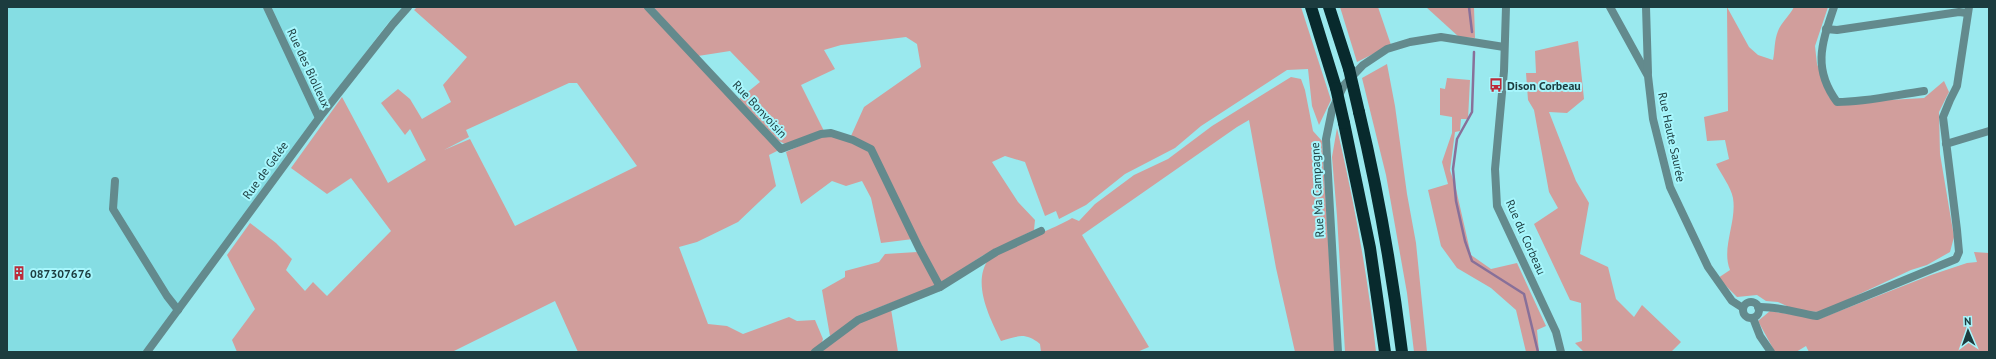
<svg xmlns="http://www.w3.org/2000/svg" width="1996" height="359" font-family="'PT Sans',sans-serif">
<rect width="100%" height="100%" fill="#9ae9ee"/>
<!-- built -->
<polygon fill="#85dde3" points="7,7 403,7 388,23 316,117 147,352 7,352"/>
<!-- green -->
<g fill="#d19e9c" fill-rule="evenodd">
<path d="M417,7H645L779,150L769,155L776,186L738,222L697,242L679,247L708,324L727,326L743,334L789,317L797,321L815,320L823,339L821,345L812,352H578L555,301L452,352H237L232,340L255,309L227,255L250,223L276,243L292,259L286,270L305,291L313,282L327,296L391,231L351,178L327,194L291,168L342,97L388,183L426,160L410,129L405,135L381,103L398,89L410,99L422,119L451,102L443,85L467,57L414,10ZM569,83H577L637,166L515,226L470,139L444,150L469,137L466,130Z"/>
<polygon points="653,7 1301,7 1331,100 1319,125 1312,106 1308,69 1287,70 1201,126 1175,148 1125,174 1086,205 1059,219 1056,211 1045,216 1025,162 1005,156 992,162 1018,202 1035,220 1034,230 982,256 941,283 872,147 851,136 864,107 921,67 917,44 906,37 841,45 824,50 835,69 801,85 824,131 787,145 779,141 739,99 760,82 730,51 698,56"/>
<polygon points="1340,7 1378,7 1391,45 1357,62"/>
<polygon points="1426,7 1474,7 1475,38 1459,37"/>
<path d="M1727,7L1749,47L1758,55L1773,60C1775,50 1774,41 1778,31C1781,23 1790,15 1794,7H1828L1815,46L1817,64L1829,97L1837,103L1924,98L1944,81L1949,92L1939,112L1940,154L1954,237L1950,252L1927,265L1911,270L1821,312L1798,311L1778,302L1766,301L1757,295L1737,297L1718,278L1730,270C1721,248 1737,222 1733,198C1731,187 1721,174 1716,164L1729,159L1725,140L1707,141L1704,117L1728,111Z"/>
<polygon points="1578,41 1584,99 1567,113 1549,112 1576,181 1589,203 1580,254 1608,267 1616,299 1634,317 1642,305 1681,342 1671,352 1584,352 1575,343 1582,341 1581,303 1570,300 1534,224 1558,208 1549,192 1534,110 1528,100 1526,73 1536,73 1535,51"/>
<polygon points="1387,64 1395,106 1407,194 1416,243 1427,352 1414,352 1407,293 1386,175 1362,78"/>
<path d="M1291,77L1301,79L1305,90L1313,131L1322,141L1335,352H1295L1276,268L1249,120L1237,127L1082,235L1149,347L1137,352H1041L1040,344C1025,332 1018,336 1001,341C990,318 972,284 988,260C994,251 1057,228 1072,218L1079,221L1095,204L1134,175L1168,159L1212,126Z"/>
<polygon points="1447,78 1470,80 1468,119 1461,119 1460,131 1455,132 1450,170 1456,189 1471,255 1491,269 1517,263 1546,326 1537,330 1539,352 1526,352 1516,310 1491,288 1457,268 1441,246 1428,190 1448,184 1442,162 1452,133 1452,117 1440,115 1440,88 1445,89"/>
<path d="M1337,128C1354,202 1368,276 1376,352H1345L1337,216L1332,157Z"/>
<polygon points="830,136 854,142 871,152 913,239 881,243 871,198 862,181 846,186 832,181 801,204 786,152 817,138"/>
<polygon points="917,252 937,285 862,314 830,336 822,290 845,277 845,271 879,262 885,254"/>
<polygon points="1974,252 1989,253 1989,352 1809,352 1806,346 1796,352 1775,352 1758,321 1770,311 1819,319 1931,275 1967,263 1977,262"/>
<polygon points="891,309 898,352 821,352 863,320"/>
</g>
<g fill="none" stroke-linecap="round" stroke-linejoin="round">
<!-- stream -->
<g stroke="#887099" stroke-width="2.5">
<polyline points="1469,7 1472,32"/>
<polyline points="1474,52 1472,112 1457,139 1453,169 1456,201 1465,241 1472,261 1524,294 1538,352"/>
</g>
<!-- minor -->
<g stroke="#638a8d" stroke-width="8">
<polyline points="267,7 319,118"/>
<polyline points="648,7 781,149 821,134 831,133 853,140 871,149 919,248 940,287"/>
<polyline points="1610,7 1648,76 1653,119 1670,187 1708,267 1732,301 1743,308"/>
<polyline points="1646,7 1648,73"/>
<path d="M1834,7C1822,43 1812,68 1837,102C1867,102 1895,95 1924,91"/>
<polyline points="1826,29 1837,30 1959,12 1967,13"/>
<polyline points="1946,144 1989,131"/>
<polyline points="115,181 113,209 167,296 178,310"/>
<circle cx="1751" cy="310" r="8"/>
<path d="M1758,307C1778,306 1797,313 1817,316L1956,259L1959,252L1957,230L1943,117L1950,100L1957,86L1969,7"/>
<polyline points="1753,318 1760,336 1771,352"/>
<polyline points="147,352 319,118 393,24 408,7"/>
<polyline points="815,352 858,320 940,287 996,252 1041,231"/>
<polyline points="1338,352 1326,139 1332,110 1344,85 1363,65 1387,49 1410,42 1441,37 1504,47"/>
</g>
<!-- tertiary -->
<polyline stroke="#638a8d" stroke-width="8" points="1506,7 1504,71 1495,169 1497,206 1556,332 1561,352"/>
<!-- motorway -->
<g stroke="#082a2d" stroke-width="12">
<polyline points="1311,7 1336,88"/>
<polyline points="1329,7 1349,69"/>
<path d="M1359,112C1378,191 1392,271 1402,352"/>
<polyline points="1344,123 1370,248 1385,352"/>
</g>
<!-- motorway-bridge -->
<g stroke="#082a2d" stroke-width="12">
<polyline points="1349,69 1359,112"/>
<polyline points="1336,88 1344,123"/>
</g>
</g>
<!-- icons -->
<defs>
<symbol id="bus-bare" viewBox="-9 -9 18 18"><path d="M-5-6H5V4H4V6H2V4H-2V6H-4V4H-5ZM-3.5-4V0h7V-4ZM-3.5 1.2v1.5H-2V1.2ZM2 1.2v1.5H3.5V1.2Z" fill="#bc2b39" stroke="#a7f6fc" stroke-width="2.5" paint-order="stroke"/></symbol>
<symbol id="building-bare" viewBox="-9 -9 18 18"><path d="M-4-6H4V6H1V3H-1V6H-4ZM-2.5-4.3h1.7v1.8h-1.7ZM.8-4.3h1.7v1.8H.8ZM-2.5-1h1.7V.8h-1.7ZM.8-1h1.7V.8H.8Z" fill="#bc2b39" stroke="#a7f6fc" stroke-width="2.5" paint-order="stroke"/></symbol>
</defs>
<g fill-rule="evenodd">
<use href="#bus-bare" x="1486" y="75" width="20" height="20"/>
<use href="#building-bare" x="9" y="263" width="20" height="20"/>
</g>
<g text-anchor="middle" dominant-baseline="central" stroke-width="4" stroke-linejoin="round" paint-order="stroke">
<!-- street labels -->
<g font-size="12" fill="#1c3c3f" stroke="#a7f6fc">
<text transform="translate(309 68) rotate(65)">Rue des Biolleux</text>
<text transform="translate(760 109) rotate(47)">Rue Bonvoisin</text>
<text transform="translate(1672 137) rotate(78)">Rue Haute Saurée</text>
<text transform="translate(265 170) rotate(-54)">Rue de Gelée</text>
<text transform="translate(1317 190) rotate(-93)">Rue Ma Campagne</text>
<text transform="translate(1526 237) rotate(66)">Rue du Corbeau</text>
</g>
<!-- poi labels -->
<g font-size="12" font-weight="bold" fill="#1c3c3f" stroke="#a7f6fc" text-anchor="start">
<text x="1507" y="85">Dison Corbeau</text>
<text x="30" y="273">087307676</text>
</g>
</g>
<!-- border -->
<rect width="1996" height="359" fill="none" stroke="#1c3c3f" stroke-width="16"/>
<!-- north arrow -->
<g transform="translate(1968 331) rotate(358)" stroke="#a7f6fc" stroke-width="3" paint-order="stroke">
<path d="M0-3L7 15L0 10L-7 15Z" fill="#1c3c3f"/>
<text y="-6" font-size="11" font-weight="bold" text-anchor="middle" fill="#1c3c3f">N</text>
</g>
</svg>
